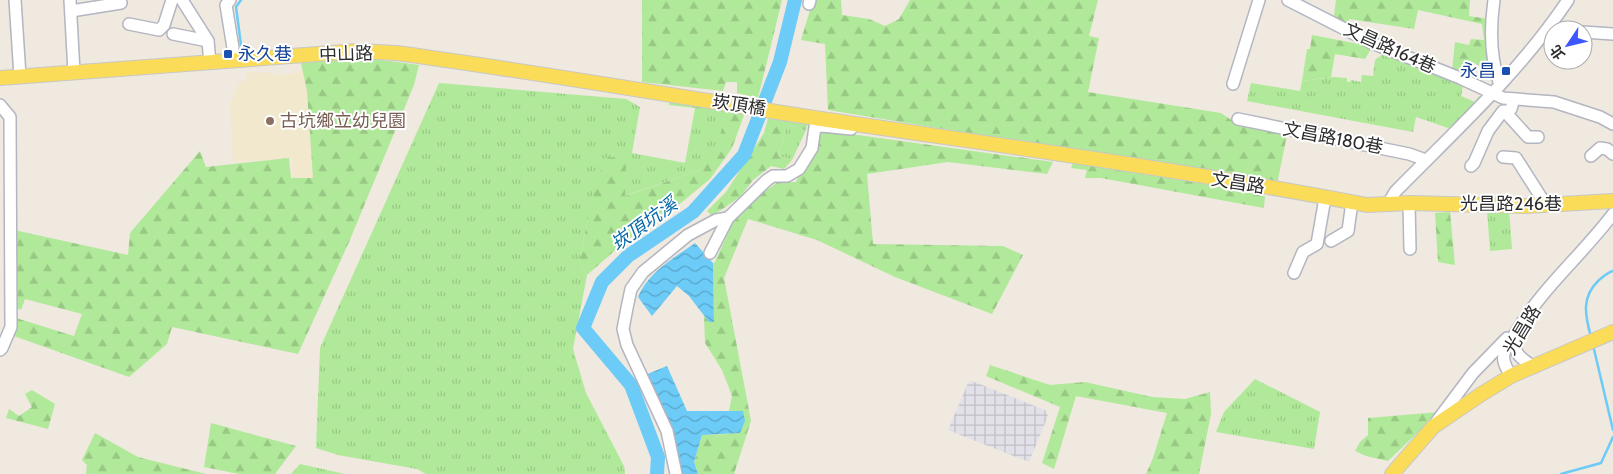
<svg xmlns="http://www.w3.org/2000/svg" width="1613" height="474" font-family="Cabin,'Noto Sans TC',sans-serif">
<defs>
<pattern id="industrial-grid" width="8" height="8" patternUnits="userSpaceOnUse" patternTransform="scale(1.25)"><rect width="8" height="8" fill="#e2e0e8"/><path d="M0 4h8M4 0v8" fill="none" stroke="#c2c0c7"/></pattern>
<pattern id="grass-tufts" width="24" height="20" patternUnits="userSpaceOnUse" patternTransform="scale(1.25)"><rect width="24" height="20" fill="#b0e999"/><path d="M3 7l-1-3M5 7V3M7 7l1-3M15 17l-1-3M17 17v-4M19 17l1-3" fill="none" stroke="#98c884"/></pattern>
<pattern id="forest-firs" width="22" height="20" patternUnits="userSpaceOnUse" patternTransform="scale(1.25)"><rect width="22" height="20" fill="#b0e999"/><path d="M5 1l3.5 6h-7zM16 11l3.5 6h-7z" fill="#98c884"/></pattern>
<pattern id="water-waves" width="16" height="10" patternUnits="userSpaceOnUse" patternTransform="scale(1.25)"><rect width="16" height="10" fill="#6ccbf7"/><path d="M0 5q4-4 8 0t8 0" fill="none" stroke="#59a5c8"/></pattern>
</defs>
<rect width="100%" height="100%" fill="#efe9df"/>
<!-- industrial -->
<polygon fill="url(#industrial-grid)" points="972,381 1045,410 1048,416 1029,462 948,430 968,383"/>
<!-- education -->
<polygon fill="#f1e8ce" points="306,70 313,178 292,179 292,159 233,162 230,103 238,85 247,79 246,72 252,73 267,72 275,75 292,74 297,71"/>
<!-- grass -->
<g fill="url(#grass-tufts)">
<polygon points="1383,54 1463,86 1461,96 1475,102 1479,96 1482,98 1451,129 1416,117 1413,132 1247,101 1251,83 1300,91 1302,81 1333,77 1347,78 1347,82 1350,82 1351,80 1361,82 1362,75 1373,76 1375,60"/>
<polygon points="439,83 626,99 640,107 632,153 685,163 695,108 669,105 669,98 727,107 719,144 700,170 624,196 588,219 579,261 587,275 573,349 586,393 624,466 625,474 426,474 417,469 338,455 316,448 320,348"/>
<polygon points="787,125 806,130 792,160 778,156"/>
<polygon points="1509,209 1512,249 1490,251 1487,210"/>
<polygon points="1255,379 1320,412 1314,449 1216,432 1224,412"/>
<polygon points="300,464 345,474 291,474"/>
</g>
<!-- forest -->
<g fill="url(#forest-firs)">
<polygon points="642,0 782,0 758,98 737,93 737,82 726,82 723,91 642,82"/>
<polygon points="813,0 841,0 842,15 869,19 885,26 899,19 910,0 1098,0 1089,36 1099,38 1088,92 1221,113 1239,125 1287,135 1277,184 828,110 825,44 801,40"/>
<polygon points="1336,0 1470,0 1469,16 1489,19 1492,72 1474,63 1469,77 1452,71 1455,42 1469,45 1471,39 1484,40 1482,24 1418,10 1414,29 1349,19 1348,24 1334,16"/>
<polygon points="1312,35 1359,44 1371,49 1365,59 1335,54 1331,77 1302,81 1307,49 1310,49"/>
<polygon points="360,57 419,65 414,85 349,242 298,354 172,327 167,344 129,377 11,335 16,318 74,336 82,314 25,299 21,310 15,307 14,230 128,255 130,233 200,151 206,167 289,158 291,178 313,178 307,91 301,63"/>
<polygon points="727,107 744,115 732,148 710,179 676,207 627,240 587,275 579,261 588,219 604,158 626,156 625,196 700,170 718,144"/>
<polygon points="769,115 809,118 806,130 787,125 778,156 792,160 784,169 771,166 753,180 740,197 712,216 707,211 726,192 764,133"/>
<polygon points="822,130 1053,162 1047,174 948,162 867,174 873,244 1003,246 1023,255 992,314 895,277 817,240 748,219 724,278 751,421 734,474 698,474 694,462 702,435 728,434 743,411 729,411 732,396 722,370 705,343 704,316 709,322 714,321 713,263 715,262 732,224 758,196 778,182 796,182"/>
<polygon points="1075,158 1265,196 1264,208 1101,178 1085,178 1087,170 1071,168"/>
<polygon points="1450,212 1455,265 1438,262 1435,213"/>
<polygon points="990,365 1050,385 1085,382 1152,397 1185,399 1210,392 1211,414 1199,474 1146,474 1153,458 1167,413 1076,396 1054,469 1042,463 1060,407 986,376"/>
<polygon points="32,390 55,404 48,429 6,418 9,409 19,416 32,407 25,394"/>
<polygon points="1439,412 1388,461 1366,456 1355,451 1360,442 1368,435 1368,418"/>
<polygon points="211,423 296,446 275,474 239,474 204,467"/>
<polygon points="95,433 138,457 206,474 86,474 87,465 82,460"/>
</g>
<!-- water -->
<g fill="url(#water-waves)">
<path d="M695,243L713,263L714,322H709L689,296L677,286L652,316L638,297C648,272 674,258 695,243Z"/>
<polygon points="667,366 687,411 743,411 745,421 740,433 702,435 694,462 698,474 680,474 645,375"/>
</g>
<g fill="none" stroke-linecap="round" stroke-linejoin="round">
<!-- stream -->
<g stroke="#6ccbf7" stroke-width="2.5">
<polyline points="241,45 236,7 241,0"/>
<path d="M1591,337C1585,315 1581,297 1599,280C1604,276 1607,273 1613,271"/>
<polyline points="1593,345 1613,430"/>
<polyline points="1561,474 1601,463 1613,437"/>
</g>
<!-- river -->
<polyline stroke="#6ccbf7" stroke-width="14" points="657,474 658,457 631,385 583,328 602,282 628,256 693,212 744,155 780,62 795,0"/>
<defs>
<g id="minor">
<polyline points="15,0 20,76"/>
<polyline points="70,0 74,72"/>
<polyline points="182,0 208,41 210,63"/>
<polyline points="230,0 226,5 233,48 231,60"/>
<polyline points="1288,0 1372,43 1460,78 1503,98 1554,102 1600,117 1613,124"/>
<path d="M1494,0C1490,28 1490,58 1500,85"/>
<polyline points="809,4 810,0"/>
<polyline points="71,11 121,3"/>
<polyline points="129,24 159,30 164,25 172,0"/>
<polyline points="1583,32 1613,34"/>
<polyline points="173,34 208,41"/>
<polyline points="1233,84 1259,0"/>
<polyline points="0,105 10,117 11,327 2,348 0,350"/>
<polyline points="1508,111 1508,115 1528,137 1538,137"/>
<polyline points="1238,119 1409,154 1426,160"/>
<polyline points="1591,156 1600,148 1607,149 1613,154"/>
<polyline points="1503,157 1516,158 1546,205"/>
<polyline points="1471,166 1474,163 1488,131 1503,111 1508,111 1511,109 1514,99"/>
<polyline points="1409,203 1410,249"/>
<path d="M1388,204L1395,192C1455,131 1520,72 1568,0"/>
<polyline points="1331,241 1348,231 1352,202"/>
<polyline points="710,253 728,218 767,180 773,176 787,176 799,169 812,148 815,127 822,126 851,129"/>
<polyline points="1294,273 1303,252 1317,244 1325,198"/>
<path d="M1515,335C1514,355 1518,356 1534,367"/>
<path d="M1511,376C1507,369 1502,362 1504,354C1505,347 1511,340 1515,334C1541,289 1582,255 1613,214"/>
<polyline points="1437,421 1473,373 1507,338"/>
<polyline points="676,474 667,431 627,345 623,329 627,308 631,289 643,272 688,235 716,220 728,218"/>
</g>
<g id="major">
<path d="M0,78L358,51L396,53C538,72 679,97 821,119C1003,146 1186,170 1367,205L1409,203L1526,206L1613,201"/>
<polyline points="1392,474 1433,427 1480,395 1511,376 1613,332"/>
</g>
</defs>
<!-- minor casing -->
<use href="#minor" stroke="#b3b5c1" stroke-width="14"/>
<!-- major casing -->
<use href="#major" stroke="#c8c8c8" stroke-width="16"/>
<!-- minor -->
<use href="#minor" stroke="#fff" stroke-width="11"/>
<!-- major -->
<use href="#major" stroke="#fadc59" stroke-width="14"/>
</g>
<!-- markers -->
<g fill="#1a4fb4" stroke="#fff" stroke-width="2">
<rect x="223" y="49" width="10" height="10" rx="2.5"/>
<rect x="1501" y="66" width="10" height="10" rx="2.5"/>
</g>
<circle fill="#8d6e63" stroke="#fff" stroke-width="2" cx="270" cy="121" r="5"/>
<g text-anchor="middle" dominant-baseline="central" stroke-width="4" stroke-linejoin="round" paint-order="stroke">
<!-- street labels -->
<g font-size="18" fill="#2d2d2d" stroke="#fff">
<text transform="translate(1390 48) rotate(24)">文昌路164巷</text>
<text transform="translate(346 54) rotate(-2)">中山路</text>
<text transform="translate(739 105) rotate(9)">崁頂橋</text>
<text transform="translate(1333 138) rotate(11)">文昌路180巷</text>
<text transform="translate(1238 183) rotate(9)">文昌路</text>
<text x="1511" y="204">光昌路246巷</text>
<text transform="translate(1522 330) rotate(-59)">光昌路</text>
</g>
<!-- transit labels -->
<g font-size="18" fill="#164399" stroke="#fff" text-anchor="start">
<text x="238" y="54">永久巷</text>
<text x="1496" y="71" text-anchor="end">永昌</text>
</g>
<!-- education labels -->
<g font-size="18" fill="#785e54" stroke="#fff" text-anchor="start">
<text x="280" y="121">古坑鄉立幼兒園</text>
</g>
<!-- water labels -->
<g font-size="19" font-style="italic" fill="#0569aa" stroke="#fff">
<text transform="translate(644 224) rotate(-36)">崁頂坑溪</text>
</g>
</g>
<!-- north arrow -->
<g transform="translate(1568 45) rotate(235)"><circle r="24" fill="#ffffff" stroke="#ababab"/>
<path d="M0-4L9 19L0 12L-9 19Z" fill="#3c57ff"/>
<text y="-8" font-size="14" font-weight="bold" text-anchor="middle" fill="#2d2d2d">北</text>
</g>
</svg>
